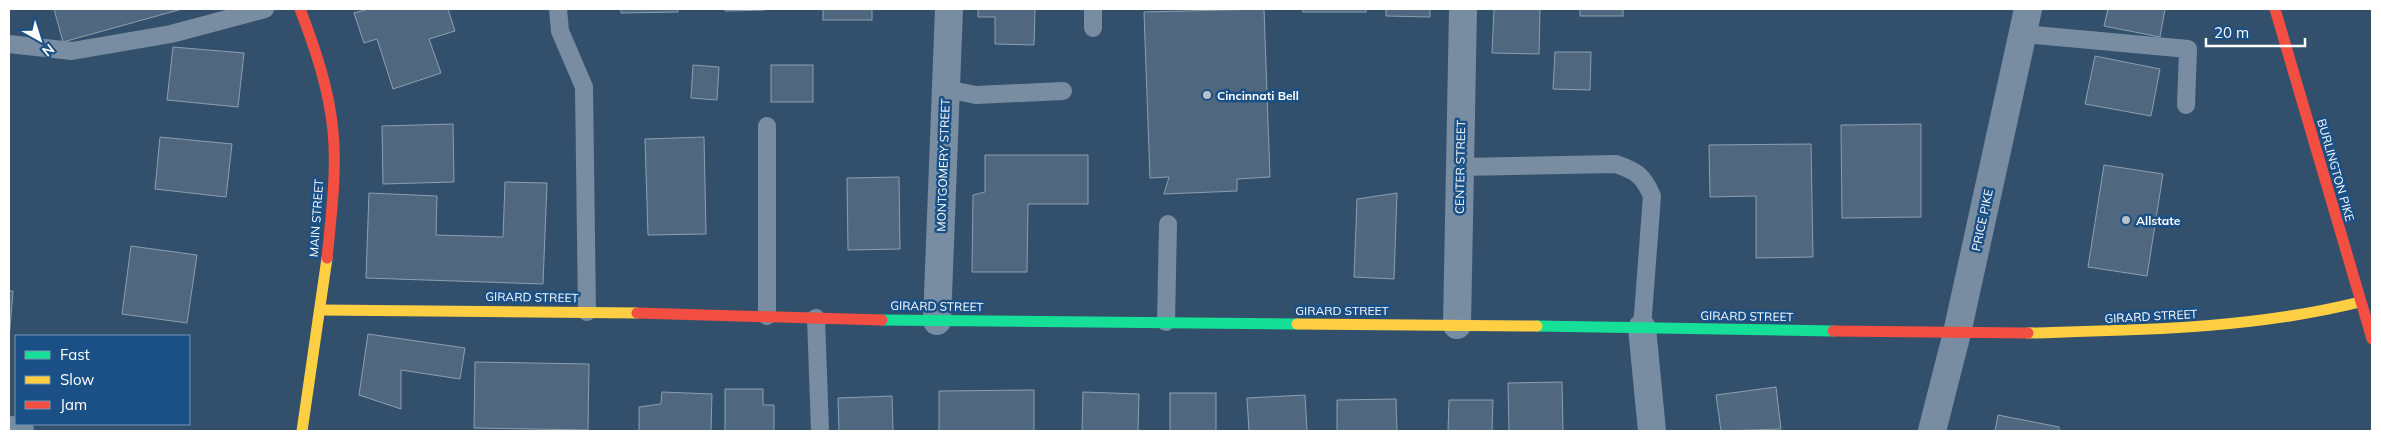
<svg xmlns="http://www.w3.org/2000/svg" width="2381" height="440" font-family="Mulish,sans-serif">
<rect width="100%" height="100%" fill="#32506c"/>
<!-- building -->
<g fill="#50687f" stroke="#8c9fb0">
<polygon points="54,9 182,9 63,42"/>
<polygon points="368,9 448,9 455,31 429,39 441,73 393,89 377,39 364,43 354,13"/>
<polygon points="621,9 678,9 678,12 621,13"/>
<polygon points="725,9 765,9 765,10 725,11"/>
<rect x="823" y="9" width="49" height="11"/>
<polygon points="978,9 1035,9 1034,45 995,44 995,17 978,17"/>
<polygon points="1264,9 1270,177 1237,179 1237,191 1164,194 1169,177 1150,178 1144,12"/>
<rect x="1303" y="9" width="63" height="3"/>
<polygon points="1386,9 1430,9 1430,17 1386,16"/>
<polygon points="1494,9 1540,9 1539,54 1492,53"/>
<rect x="1580" y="9" width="43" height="7"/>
<polygon points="2108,9 2165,9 2160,37 2104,26"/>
<polygon points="173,47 244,53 238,107 167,100"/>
<polygon points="1555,52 1591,52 1590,90 1553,89"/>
<polygon points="2095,56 2160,69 2151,116 2085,104"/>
<polygon points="693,65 719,67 717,100 691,98"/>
<rect x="771" y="65" width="42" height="37"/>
<polygon points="453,124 454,182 383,184 382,126"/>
<polygon points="1921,124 1921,217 1842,218 1841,125"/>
<polygon points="160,137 232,144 226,197 155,189"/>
<polygon points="704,137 706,234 648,235 645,139"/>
<polygon points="1811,144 1813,257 1756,258 1756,196 1710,197 1709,145"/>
<polygon points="985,155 1088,155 1088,204 1028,204 1027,272 972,272 973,195 985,192"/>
<polygon points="2104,165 2163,174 2147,276 2088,267"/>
<polygon points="899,177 900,249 848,250 847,178"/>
<polygon points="505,182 547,183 543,284 366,278 369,193 437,196 436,235 503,237"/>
<polygon points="1397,193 1394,279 1354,277 1357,199"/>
<polygon points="131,246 197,255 187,323 122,314"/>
<polygon points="9,291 13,291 9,340"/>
<polygon points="368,334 465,348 460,379 401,370 401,409 359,395"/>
<polygon points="475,362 589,364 588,430 474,428"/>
<polygon points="1562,382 1563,431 1509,431 1508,383"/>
<polygon points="1776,387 1781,429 1721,431 1716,395"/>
<polygon points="725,389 763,389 763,405 774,405 774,431 725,431"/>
<polygon points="1034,390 1034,431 939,431 939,391"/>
<polygon points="662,392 712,394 711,431 639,431 639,407 661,404"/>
<polygon points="1083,392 1139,394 1138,431 1082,431"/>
<rect x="1170" y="393" width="46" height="38"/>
<polygon points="1305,395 1307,431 1249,431 1247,398"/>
<polygon points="892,396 893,431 839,431 838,398"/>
<polygon points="1396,399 1397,431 1337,431 1337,400"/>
<polygon points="1449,400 1493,400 1492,431 1448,431"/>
<polygon points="1998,415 2059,427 2059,431 1995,431"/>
</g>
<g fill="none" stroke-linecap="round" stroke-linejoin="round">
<!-- lane -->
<g stroke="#798da2" stroke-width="18">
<polyline points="558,9 560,31 584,87 587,312"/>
<polyline points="1093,28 1093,9"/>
<polyline points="2023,34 2188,49 2186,105"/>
<polyline points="9,44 72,51 171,34 265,9"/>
<polyline points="946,89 976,95 1063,91"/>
<path d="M1460,167L1616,164C1636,171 1643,175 1652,196L1642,328"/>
<polyline points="767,316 767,126"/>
<polyline points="816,318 820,431"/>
<polyline points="1166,322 1168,224"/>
</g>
<!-- street -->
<g stroke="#798da2" stroke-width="28">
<polyline points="937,321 949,9"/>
<polyline points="1457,325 1463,9"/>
<polyline points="1642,328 1652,431"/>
<polyline points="9,430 20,431"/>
<polyline points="1932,431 1957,333 2028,9"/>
</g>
<!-- fast -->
<g stroke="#16e098" stroke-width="11">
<polyline points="882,320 1297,324"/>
<polyline points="1537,326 1833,331"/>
</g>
<!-- slow -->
<g stroke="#ffcf43" stroke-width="11">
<polyline points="322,310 637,313"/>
<polyline points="1297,324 1537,326"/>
<path d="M2028,333C2140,330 2251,329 2360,302"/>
<polyline points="302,431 327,258"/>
</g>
<!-- jam -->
<g stroke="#f24e42" stroke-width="11">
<path d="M300,9C315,48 329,89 333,131C337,173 331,217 327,258"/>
<polyline points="2275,9 2372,339"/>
<polyline points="637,313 882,320"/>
<polyline points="1833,331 2028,333"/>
</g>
</g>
<!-- markers -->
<g fill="#b7c2cc" stroke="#1a5085" stroke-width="2">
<circle cx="1207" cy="95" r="5"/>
<circle cx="2126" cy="220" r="5"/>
</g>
<g text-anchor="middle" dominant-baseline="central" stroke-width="5" stroke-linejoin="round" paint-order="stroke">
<!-- poi labels -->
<g font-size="12" font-weight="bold" fill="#fff" stroke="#1a5085" text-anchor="start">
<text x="1217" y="95">Cincinnati Bell</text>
<text x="2136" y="220">Allstate</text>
</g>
<!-- street labels -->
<g font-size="12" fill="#fff" stroke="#1a5085">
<text transform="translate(943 165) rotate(-88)">MONTGOMERY STREET</text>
<text transform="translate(1460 167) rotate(-89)">CENTER STREET</text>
<text transform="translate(2336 170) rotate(74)">BURLINGTON PIKE</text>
<text transform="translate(316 218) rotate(-86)">MAIN STREET</text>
<text transform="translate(1982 220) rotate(-78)">PRICE PIKE</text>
<text transform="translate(532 297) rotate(1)">GIRARD STREET</text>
<text transform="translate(937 306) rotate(1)">GIRARD STREET</text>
<text x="1342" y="310">GIRARD STREET</text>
<text transform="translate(1747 316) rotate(1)">GIRARD STREET</text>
<text transform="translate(2151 316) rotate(-3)">GIRARD STREET</text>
</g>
</g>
<!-- border -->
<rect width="2381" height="440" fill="none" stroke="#ffffff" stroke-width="20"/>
<!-- legend -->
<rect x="15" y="335" width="175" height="90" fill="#1a5085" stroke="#7696b6"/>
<rect x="25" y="351" width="25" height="8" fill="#16e098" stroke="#7696b6"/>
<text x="60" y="360" font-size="15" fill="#ffffff">Fast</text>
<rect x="25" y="376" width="25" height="8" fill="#ffcf43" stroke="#7696b6"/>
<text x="60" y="385" font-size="15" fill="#ffffff">Slow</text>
<rect x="25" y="401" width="25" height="8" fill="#f24e42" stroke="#7696b6"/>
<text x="60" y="410" font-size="15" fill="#ffffff">Jam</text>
<!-- north arrow -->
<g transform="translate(40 40) rotate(141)" stroke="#1a5085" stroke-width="4" paint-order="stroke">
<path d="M0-4L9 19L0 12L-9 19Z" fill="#ffffff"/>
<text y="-8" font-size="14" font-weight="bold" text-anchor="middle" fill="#ffffff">N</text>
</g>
<!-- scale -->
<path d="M2206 38v8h99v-8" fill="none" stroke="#ffffff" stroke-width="2.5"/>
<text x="2214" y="38" font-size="15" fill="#ffffff" stroke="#1a5085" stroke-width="4" paint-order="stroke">20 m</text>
</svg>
